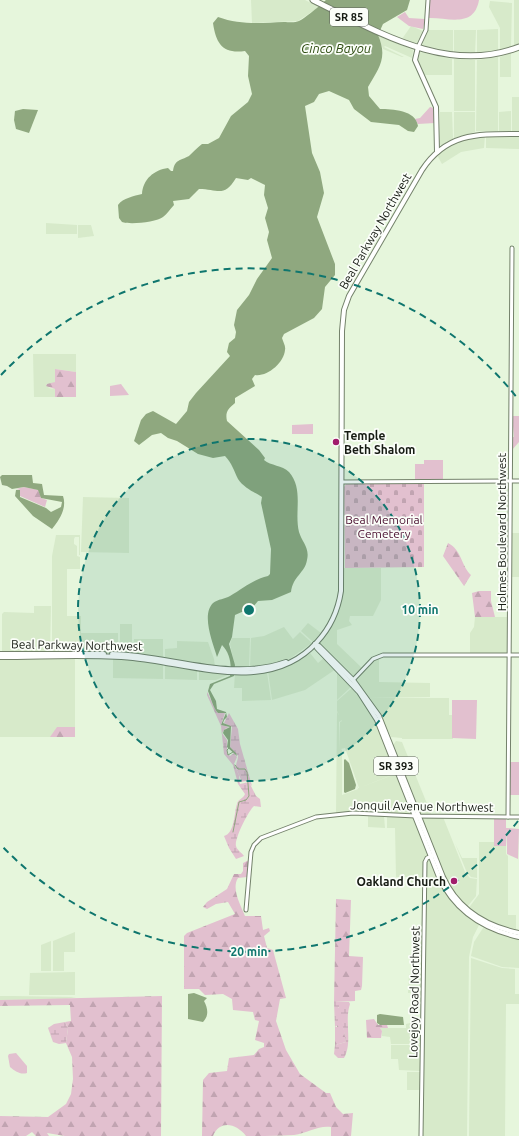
<svg xmlns="http://www.w3.org/2000/svg" width="519" height="1136" font-family="Ubuntu,sans-serif">
<defs>
<pattern id="forest-firs" width="22" height="20" patternUnits="userSpaceOnUse"><rect width="22" height="20" fill="#e2c0cf"/><path d="M5 1l3.5 6h-7zM16 11l3.5 6h-7z" fill="#c1a4b1"/></pattern>
<pattern id="wetland-marsh" width="20" height="14" patternUnits="userSpaceOnUse"><rect width="20" height="14" fill="#e2c0cf"/><path d="M1 5h8M5 5V1M11 12h8M15 12V8" fill="none" stroke="#c1a4b1"/></pattern>
<pattern id="cemetery-stones" width="16" height="16" patternUnits="userSpaceOnUse"><rect width="16" height="16" fill="#e2c0cf"/><path d="M2 7V4a2 2 0 0 1 4 0v3zM10 15v-3a2 2 0 0 1 4 0v3z" fill="#c1a4b1"/></pattern>
</defs>
<rect width="100%" height="100%" fill="#e6f6dc"/>
<!-- built -->
<g fill="#d7eaca">
<polygon points="251,0 305,0 319,7 298,21 252,23"/>
<polygon points="514,0 519,0 519,44 514,46"/>
<polygon points="490,1 512,3 511,47 500,50 500,28 489,7"/>
<polygon points="411,26 423,31 416,44 402,39"/>
<polygon points="498,29 498,50 477,53 477,30"/>
<polygon points="428,30 453,30 453,52 422,45"/>
<polygon points="454,30 476,30 475,54 454,53"/>
<polygon points="378,35 413,50 412,58 385,46 384,47 404,57 402,57 383,49"/>
<polygon points="420,52 452,59 452,75 424,75 418,60 418,53"/>
<polygon points="511,53 511,77 500,77 500,57"/>
<polygon points="498,57 498,131 476,131 477,60"/>
<polygon points="454,59 475,60 475,111 454,111"/>
<polygon points="512,97 519,97 519,132 512,131"/>
<polygon points="511,111 511,131 499,131 499,112"/>
<polygon points="440,112 452,112 453,139 442,145 439,145"/>
<polygon points="454,112 475,112 475,132 454,138"/>
<polygon points="485,136 484,148 461,152 442,164 437,155 454,143 466,139"/>
<polygon points="486,136 519,137 519,149 486,148"/>
<polygon points="46,223 77,225 77,234 46,234"/>
<polygon points="78,225 91,225 94,236 78,238"/>
<polygon points="364,240 377,240 366,258 362,254"/>
<polygon points="33,354 76,354 76,372 55,369 55,382 48,388 55,389 55,397 34,397"/>
<polygon points="83,497 129,498 129,553 81,552"/>
<polygon points="512,533 519,533 519,577 511,577"/>
<polygon points="56,535 80,535 80,555 79,555 79,537 75,537 74,539 74,544 77,546 77,556 80,557 80,569 67,569 67,616 81,616 81,633 118,633 118,652 52,652 52,556"/>
<polygon points="344,568 381,568 381,600 373,616 350,616 349,621 352,625 337,630 337,644 363,669 353,678 319,644 339,611 342,599"/>
<polygon points="34,606 51,606 50,652 2,652 2,614 4,612 34,613"/>
<polygon points="475,617 507,617 508,653 470,653 470,633 474,627"/>
<polygon points="308,623 321,633 313,642 301,631"/>
<polygon points="120,624 132,624 132,653 120,652"/>
<polygon points="284,627 293,639 300,632 312,643 288,660 276,664 250,667 251,638 264,636"/>
<polygon points="232,638 250,638 249,667 235,667 230,644"/>
<polygon points="134,639 163,639 163,659 133,653"/>
<polygon points="177,641 208,642 214,659 215,667 165,659 165,649 177,648"/>
<polygon points="310,653 318,663 324,658 336,669 305,690 272,700 268,671 290,665"/>
<polygon points="379,657 379,682 430,683 430,697 369,698 354,680"/>
<rect x="0" y="658" width="75" height="79"/>
<polygon points="113,658 134,659 163,665 163,679 113,678"/>
<polygon points="165,665 197,671 197,680 165,679"/>
<polygon points="337,670 352,686 337,700"/>
<polygon points="199,671 216,672 230,674 216,680 199,680"/>
<polygon points="267,672 271,700 242,701 242,688 234,688 235,673"/>
<polygon points="353,687 364,701 377,723 397,773 359,788 345,748 341,749 342,750 342,795 358,789 355,782 358,788 359,788 398,773 414,815 404,814 336,814 337,712 342,720 339,722 340,750 340,722 342,721 337,711 337,701"/>
<polygon points="371,698 449,698 449,715 452,715 453,739 402,739 402,738 391,737 381,716 370,699"/>
<polygon points="396,741 402,742 432,816 421,816 393,745"/>
<polygon points="387,815 415,817 428,854 423,860 424,887 410,887 410,877 396,877 395,828 387,828"/>
<polygon points="368,816 384,816 385,828 368,827"/>
<polygon points="421,817 443,817 465,872 470,878 477,879 476,896 467,907 458,899 447,882"/>
<polygon points="479,842 494,842 494,846 506,846 506,854 508,856 508,915 516,915 516,931 484,921 468,909 479,894"/>
<polygon points="455,843 462,858 477,858 477,878 471,877 467,873"/>
<polygon points="430,859 448,895 459,910 479,925 473,937 469,957 467,1136 422,1136 426,862"/>
<polygon points="483,928 519,938 519,968 502,967 471,956 474,942"/>
<polygon points="75,932 75,952 64,952 64,971 53,971 53,941"/>
<polygon points="51,941 51,971 41,971 41,945"/>
<polygon points="471,958 502,968 515,969 515,994 519,994 519,1004 506,1004 505,1136 469,1136"/>
<polygon points="75,972 75,995 29,995 30,973"/>
<polygon points="409,974 423,974 422,992 408,993"/>
<polygon points="0,996 13,996 76,997 66,999 0,1000"/>
<polygon points="422,1020 422,1044 391,1044 390,1037 382,1036 382,1031 380,1028 406,1028 406,1024"/>
<polygon points="391,1045 422,1045 421,1071 399,1070 398,1059 391,1059"/>
<rect x="407" y="1072" width="14" height="18"/>
</g>
<!-- forest -->
<g fill="url(#forest-firs)">
<polygon points="55,369 76,372 76,397 55,397 55,389 46,386 47,384 55,382"/>
<polygon points="24,487 39,490 41,498 47,500 45,507 20,496 20,490 16,489"/>
<path d="M448,543C462,550 461,566 471,575L464,586L443,556Z"/>
<polygon points="479,591 491,591 491,601 495,617 475,617 472,593"/>
<polygon points="57,727 75,727 75,737 50,737"/>
<path d="M249,860L247,877L238,878C231,889 241,906 245,916H261L263,930L269,928L270,931L264,936L267,948L273,950L286,998L280,999L276,1021L286,1050L300,1074L326,1093H330L336,1107L343,1114L353,1113L351,1136H331V1127C319,1125 307,1133 294,1135C279,1136 262,1136 246,1136C237,1124 220,1119 213,1136H202L203,1080L209,1073L227,1071L229,1058L254,1055L259,1049L264,1047V1043L255,1040L259,1021L255,1020L253,1012L233,1010L232,999L223,994L205,995L199,989H184V936L187,933L235,914L228,902L216,904L207,909L203,907L207,902L227,889L234,874H241L243,871V863Z"/>
<polygon points="336,899 351,900 349,956 363,957 362,986 361,990 355,991 355,1001 334,1002"/>
<polygon points="162,996 161,1136 65,1136 47,1133 49,1136 36,1136 32,1132 26,1136 0,1136 0,1116 48,1117 66,1104 71,1094 73,1079 72,1057 66,1043 68,1028 65,1022 71,1021 70,1005 0,1006 0,1000"/>
<polygon points="340,1007 346,1042 335,1045 335,1027 337,1027 338,1008"/>
<polygon points="374,1019 378,1025 387,1025 388,1028 380,1028 382,1031 381,1038 367,1038 366,1020"/>
</g>
<!-- wetland -->
<g fill="url(#wetland-marsh)">
<path d="M207,692C211,698 214,710 218,713H225L221,725L229,727L225,729L222,733L227,740V753L230,756L234,753L237,757L234,764L239,775L240,784L249,782L256,796L260,799L261,807L254,806C249,810 234,839 236,846C237,850 241,852 244,856L236,859L229,848L224,836C235,833 234,813 237,804C238,799 243,799 245,794L238,784L233,765L224,754L221,726L207,695Z"/>
<path d="M229,713L238,729L240,744L252,786L247,781L241,782C241,776 236,772 236,766C236,763 238,760 238,756L230,747L232,727L224,723Z"/>
<path d="M334,1002H351H349L350,1004C344,1021 353,1042 344,1058H338L334,1054L335,1045L346,1042L339,1007L338,1008V1025L335,1027Z"/>
<polygon points="65,1022 68,1028 66,1043 59,1044 53,1042 48,1028 54,1024"/>
</g>
<!-- cemetery -->
<polygon fill="url(#cemetery-stones)" points="346,484 424,484 424,567 345,568 344,487"/>
<!-- park -->
<g fill="#e2c0cf">
<path d="M429,0H479C474,29 447,17 428,18Z"/>
<polygon points="405,12 409,18 425,19 423,29 409,26 397,17"/>
<polygon points="430,107 434,108 435,123 418,124 415,119 420,118"/>
<polygon points="121,384 129,395 110,396 110,386"/>
<polygon points="512,416 519,416 519,442 512,450 512,437 514,437"/>
<polygon points="313,424 313,434 292,434 292,425"/>
<polygon points="424,460 443,460 443,480 415,481 415,464 424,464"/>
<polygon points="452,700 477,700 476,739 452,738"/>
<rect x="510" y="762" width="9" height="33"/>
<polygon points="494,818 506,818 506,828 519,828 507,829 506,846 494,846"/>
<polygon points="507,829 519,829 518,859 507,854"/>
<path d="M16,1053L27,1066V1073C20,1075 15,1071 10,1067L8,1056L9,1054Z"/>
</g>
<!-- water -->
<g fill="#8fa87f">
<path d="M326,0H410L407,10L383,24L378,35C388,58 379,68 368,87L369,96L380,109C392,109 416,110 418,126L414,132L408,131L399,125L371,122L354,109L349,100L329,91L319,94L314,102L305,106L312,153L320,172L324,193L317,217L335,264V275L325,287L322,309L314,318L284,334L282,338C283,342 286,346 285,350C284,363 267,377 255,375L252,379L255,386L235,398V403C228,409 225,412 227,421L259,450L265,458L264,460C271,466 282,465 289,472C304,489 294,512 299,532C302,542 310,548 307,560C305,573 293,576 291,592L272,600L258,601L253,607L235,615L232,637L229,644L235,665L234,676L214,684L210,690L216,701L217,709L226,712L227,717L224,720L223,723L231,726L230,747L236,753L237,756L227,747L228,740L223,733L224,730L230,727L221,725L226,713H218C213,708 211,698 208,691L210,684L230,676C232,665 230,653 222,645L217,657C213,643 201,615 213,603C218,599 225,599 230,596C244,588 252,580 268,576L270,574L271,549L261,503L262,497C254,492 244,488 238,479C234,471 232,463 225,456L213,458L198,454L177,441L168,438L161,433L152,435L139,445L134,441L141,420L146,414L153,411L176,424L187,411L189,402L196,393L230,356L227,352L229,343L235,338L236,332L234,325L237,310L249,295L257,279L272,258L267,240L269,232L265,218L268,208L264,195L265,185L251,178L248,180L236,178C224,198 218,189 199,189L189,199L173,201L174,205C170,209 167,214 163,217C157,222 130,225 122,222L119,218L118,205C123,198 134,196 142,194C143,179 154,170 168,168L171,171H173C175,159 180,161 189,156C193,152 197,148 202,144H208L219,138L231,116L248,102L252,94L248,76L249,56L245,51C223,54 216,44 213,23L218,17C240,25 261,23 284,22C288,22 295,23 299,21C304,19 322,4 326,0Z"/>
<polygon points="23,109 38,110 29,133 16,129 14,120 15,111"/>
<path d="M2,475H32L33,483L42,484L44,495L63,496C67,508 60,519 52,529L33,516L15,496L16,490H20V497L46,508L51,512L61,507L62,502L41,498L38,490L24,487L12,489L7,486L2,485L0,477Z"/>
<polygon points="345,759 349,763 356,785 355,789 345,793 344,792 344,760"/>
<path d="M194,993L207,998L204,1001C208,1008 209,1016 203,1022L188,1019V994Z"/>
<polygon points="380,1014 403,1017 404,1025 380,1025 377,1023 377,1015"/>
</g>
<g fill="none" stroke-linecap="round" stroke-linejoin="round">
<!-- stream -->
<g stroke="#8fa87f" stroke-width="1">
<polyline points="229,748 227,750 228,755 233,752"/>
<polyline points="233,832 239,802 246,800 249,796 247,772 245,769 238,769 235,765"/>
</g>
<defs>
<g id="minor">
<polyline points="418,47 426,30 428,0"/>
<polyline points="342,482 519,481"/>
<polyline points="353,680 373,659 383,655 519,655"/>
<polyline points="508,817 512,248"/>
<polyline points="246,910 251,852 254,845 261,838 316,817 353,813 416,816 519,817"/>
<polyline points="421,1136 425,862 427,858 432,856"/>
</g>
<g id="major">
<polyline points="418,47 415,60 436,107 437,152"/>
<path d="M315,644L317,648L359,692L377,720L439,877C455,911 483,929 519,937"/>
<path d="M315,644L319,646L353,680L379,716L443,877C458,910 485,926 519,933"/>
<polyline points="0,654 104,654"/>
<path d="M112,654C170,655 229,682 286,662"/>
<path d="M0,657C44,657 89,654 133,658C193,664 270,695 317,642C330,628 338,611 341,591L342,331L344,310L349,296L422,170C447,132 479,134 519,134"/>
</g>
<path id="highway" d="M313,0C376,31 447,75 519,47"/>
</defs>
<!-- minor casing -->
<use href="#minor" stroke="#74826b" stroke-width="5"/>
<!-- major casing -->
<use href="#major" stroke="#74826b" stroke-width="6"/>
<!-- highway casing -->
<use href="#highway" stroke="#74826b" stroke-width="7"/>
<!-- minor -->
<use href="#minor" stroke="#fff" stroke-width="3"/>
<!-- major -->
<use href="#major" stroke="#fff" stroke-width="4"/>
<!-- highway -->
<use href="#highway" stroke="#fff" stroke-width="5"/>
</g>
<!-- distance rings -->
<circle cx="249" cy="610" r="171" fill="#0f766e" fill-opacity=".12"/>
<g fill="none" stroke="#0f766e" stroke-width="2" stroke-dasharray="7 5">
<circle cx="249" cy="610" r="171"/>
<path d="M518 821A342 342 0 0 1 1 845M1 375A342 342 0 0 1 518 399"/>
</g>
<!-- markers -->
<g fill="#a11c6b" stroke="#fbfef9" stroke-width="1.5">
<circle cx="336" cy="442" r="4"/>
<circle cx="454" cy="881" r="4"/>
</g>
<g text-anchor="middle" dominant-baseline="central" stroke-width="3.5" stroke-linejoin="round" paint-order="stroke">
<!-- shield labels -->
<g fill="#fbfef9" stroke="#5b5f58" stroke-width="1">
<rect x="330" y="8" width="38" height="18" rx="3"/>
<rect x="374" y="757" width="44" height="18" rx="3"/>
</g>
<g font-size="11" font-weight="bold" fill="#161b13">
<text x="349" y="17">SR 85</text>
<text x="396" y="766">SR 393</text>
</g>
<!-- street labels -->
<g font-size="12" fill="#161b13" stroke="#fbfef9">
<text transform="translate(375 231) rotate(-60)">Beal Parkway Northwest</text>
<text transform="translate(501 532) rotate(-90)">Holmes Boulevard Northwest</text>
<text transform="translate(77 645) rotate(1)">Beal Parkway Northwest</text>
<text transform="translate(422 806) rotate(1)">Jonquil Avenue Northwest</text>
<text transform="translate(414 992) rotate(-89)">Lovejoy Road Northwest</text>
</g>
<!-- poi labels -->
<g font-size="12" font-weight="bold" fill="#161b13" stroke="#fbfef9" text-anchor="start">
<text x="344" y="435">Temple<tspan x="344" dy="14">Beth Shalom</tspan></text>
<text x="446" y="881" text-anchor="end">Oakland Church</text>
</g>
<!-- park labels -->
<g font-size="12" fill="#4b1131" stroke="#fbfef9">
<text x="384" y="519">Beal Memorial<tspan x="384" dy="14">Cemetery</tspan></text>
</g>
<!-- water labels -->
<g font-size="13" font-style="italic" fill="#2e4d11" stroke="#fbfef9">
<text x="336" y="48">Cinco Bayou</text>
</g>
</g>
<circle cx="249" cy="610" r="6" fill="#0f766e" stroke="#fbfef9" stroke-width="2"/>
<g font-size="12" text-anchor="middle" font-weight="bold" fill="#0f766e" stroke="#fbfef9" stroke-width="3.5" stroke-linejoin="round" paint-order="stroke">
<text x="420" y="614">10 min</text>
<text x="249" y="956">20 min</text>
</g>
</svg>
